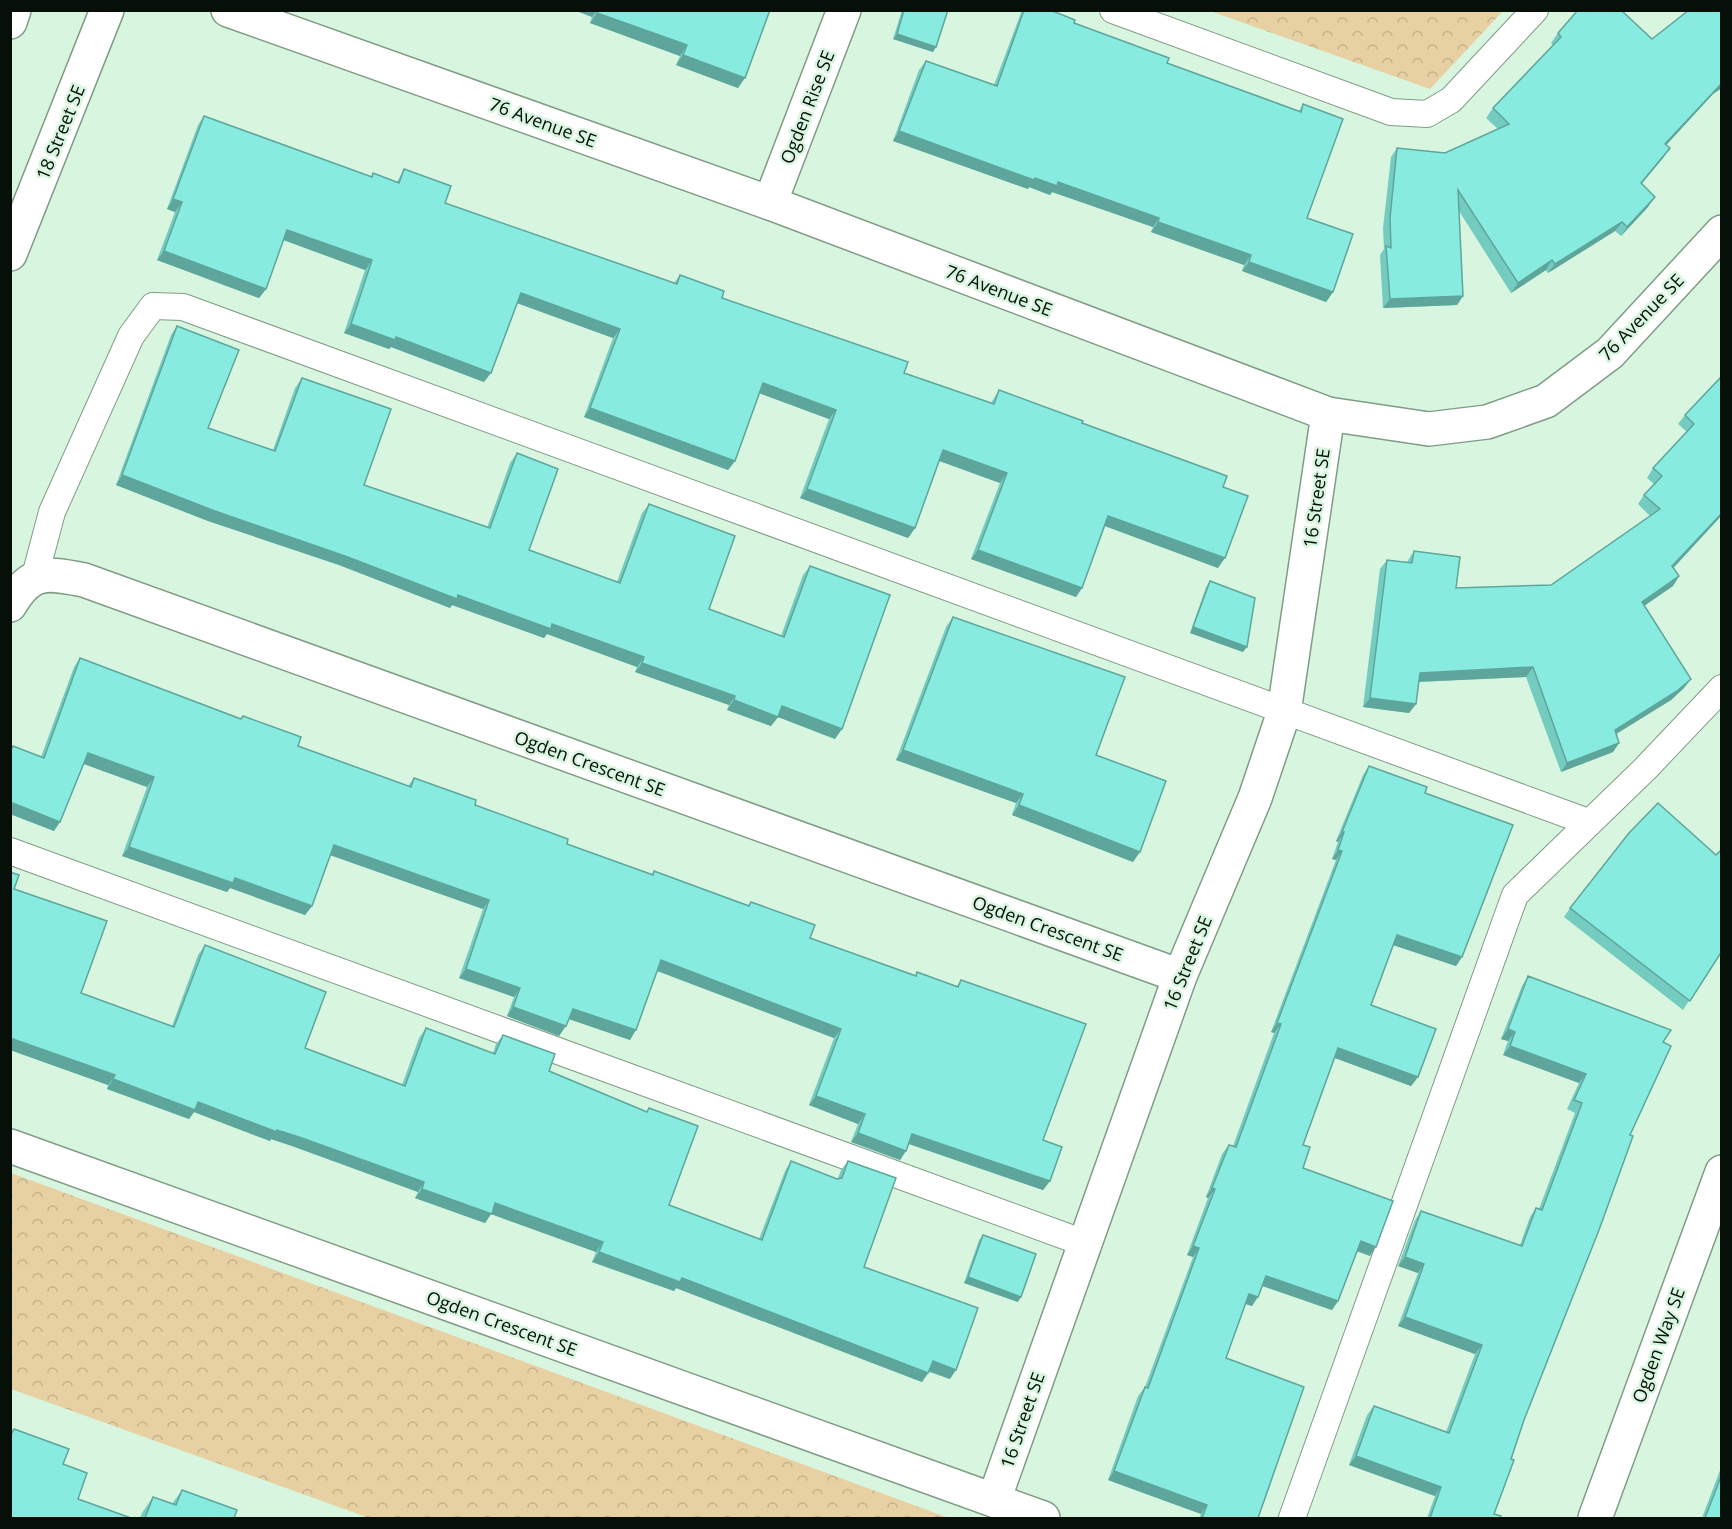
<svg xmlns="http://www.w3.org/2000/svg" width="1732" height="1529" font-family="'Open Sans',sans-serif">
<defs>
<pattern id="forest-crowns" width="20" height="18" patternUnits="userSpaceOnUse" patternTransform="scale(1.5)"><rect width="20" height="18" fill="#e7d1a3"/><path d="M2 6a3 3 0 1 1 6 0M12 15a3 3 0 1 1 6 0" fill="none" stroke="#c5b28b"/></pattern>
</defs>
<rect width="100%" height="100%" fill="#d8f6df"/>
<!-- forest -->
<g fill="url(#forest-crowns)">
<polygon points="1210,11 1503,11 1430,89"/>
<polygon points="11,1173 949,1518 369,1518 11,1389"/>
</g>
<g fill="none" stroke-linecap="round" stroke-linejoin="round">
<defs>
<g id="lane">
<polyline points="1113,10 1391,112 1427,114 1451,100 1535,10"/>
<polyline points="35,576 52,512 131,336 153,306 183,307 1588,822"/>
<polyline points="10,851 1084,1243"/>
<polyline points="1292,1518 1515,895 1645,769 1722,688"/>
</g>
<g id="street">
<polyline points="228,10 770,203 1328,414 1429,429 1487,422 1546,401 1610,353 1722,232"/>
<polyline points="770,203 844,10"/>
<path d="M10,605C31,569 47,573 84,580L1180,976"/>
<polyline points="10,1146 1043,1518"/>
<polyline points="994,1500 1180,976 1255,798 1284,712 1328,414"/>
<polyline points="1595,1518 1722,1172"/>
</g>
<g id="secondary">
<polyline points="10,22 14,10"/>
<polyline points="10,254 107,10"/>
</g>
</defs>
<!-- lane casing -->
<use href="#lane" stroke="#809c86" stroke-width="28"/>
<!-- street casing -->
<use href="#street" stroke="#809c86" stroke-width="36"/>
<!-- secondary casing -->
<use href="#secondary" stroke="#809c86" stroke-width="36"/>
<!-- lane -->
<use href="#lane" stroke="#fff" stroke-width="26"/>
<!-- street -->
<use href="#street" stroke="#fff" stroke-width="33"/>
<!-- secondary -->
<use href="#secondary" stroke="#fff" stroke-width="33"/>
</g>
<!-- wall -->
<g fill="#74cbc0">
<polygon points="574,10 770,10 738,88 676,65 680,56 590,23 592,17"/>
<polygon points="902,10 948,10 933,52 893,39"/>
<polygon points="1022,10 1050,10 1074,23 1167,63 1299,111 1303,104 1307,218 1333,292 1326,302 1242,271 1244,265 1151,232 1153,227 1052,192 1050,195 1029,187 1028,189 893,141 919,70 926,61 994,85"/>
<polygon points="1558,33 1713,94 1666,145 1663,158 1641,184 1648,207 1621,236 1615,231 1548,273 1546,270 1511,293 1459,211 1463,296 1457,305 1383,308 1380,255 1384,249 1383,228 1391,157 1397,148 1445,153 1498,129 1486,118 1493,108 1553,45 1551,43"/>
<polygon points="204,116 371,177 373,173 397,182 404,169 445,203 674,283 680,275 722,298 904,373 991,403 999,390 1082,423 1223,487 1218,568 1105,526 1082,588 1076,597 971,559 1000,483 939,461 915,528 908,538 800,498 829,419 759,393 735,461 728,470 584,417 613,338 517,303 484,382 391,347 389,349 344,333 365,270 283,240 266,289 259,298 157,260 175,212 167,209 198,125"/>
<polygon points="177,326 208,428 273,450 295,388 302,378 364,485 487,528 510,463 517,453 529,550 617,582 642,513 649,504 709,609 781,636 803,575 810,566 835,739 778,717 771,726 727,710 729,705 635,672 637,667 547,634 544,638 452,605 450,608 339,565 208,521 116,485 171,335"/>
<polygon points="1722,376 1722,515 1673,568 1679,576 1673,586 1644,606 1684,688 1671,700 1616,734 1619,743 1613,752 1561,772 1526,677 1419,682 1416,704 1409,713 1363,707 1380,569 1387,560 1407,562 1414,551 1456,588 1551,585 1650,516 1638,504 1644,495 1654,484 1647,478 1653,468 1687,432 1678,424 1685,415"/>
<polygon points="1210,581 1243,652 1190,633 1206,587"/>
<polygon points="953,617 1096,755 1133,862 1012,815 1016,803 896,760 946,627"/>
<polygon points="80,658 240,719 243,716 298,746 408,786 414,778 567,844 652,874 654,871 748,905 751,902 810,938 915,975 917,972 957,986 961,980 1043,1140 1050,1181 1043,1190 909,1144 900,1160 851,1142 858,1124 809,1105 834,1038 657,971 630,1040 569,1019 559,1036 507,1016 514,997 459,978 483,909 330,855 312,906 305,915 230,888 227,892 122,856 147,787 84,764 54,831 10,814 10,749 13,746 41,757 74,667"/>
<polygon points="1369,766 1425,793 1462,957 1456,966 1393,945 1371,1005 1418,1077 1411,1086 1335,1058 1303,1145 1303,1168 1370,1256 1357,1251 1338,1301 1332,1310 1262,1286 1252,1306 1245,1304 1226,1358 1258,1518 1199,1518 1201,1514 1108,1480 1138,1396 1145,1387 1193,1257 1187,1255 1208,1198 1206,1197 1222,1154 1229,1145 1233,1146 1274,1033 1271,1032 1336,860 1332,859 1338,842 1336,841 1363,775"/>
<polygon points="1722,849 1722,957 1719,955 1683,1010 1564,917 1570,908 1716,855"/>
<polygon points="10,872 14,889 81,993 172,1026 198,955 205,945 305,1048 402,1085 419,1038 426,1028 493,1053 496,1044 503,1035 549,1071 646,1112 649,1108 669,1205 759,1239 785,1171 791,1161 837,1179 838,1178 841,1170 848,1161 864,1267 950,1379 929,1372 922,1382 676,1288 674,1291 592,1262 596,1252 491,1214 485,1223 415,1198 418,1192 292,1146 271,1139 270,1141 194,1112 189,1119 107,1089 108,1085 10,1050"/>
<polygon points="1528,976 1663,1042 1630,1135 1524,1420 1494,1514 1500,1518 1427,1518 1435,1496 1349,1465 1367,1415 1374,1406 1446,1432 1475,1354 1398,1326 1418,1273 1398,1266 1415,1220 1421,1211 1520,1245 1530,1217 1536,1208 1539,1209 1575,1113 1567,1109 1579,1083 1503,1055 1508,1041 1501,1039 1522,986"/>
<polygon points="983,1235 1018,1302 964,1283 979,1240"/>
<polygon points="1722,1465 1722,1518 1702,1518"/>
<polygon points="182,1490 234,1518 140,1518 142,1513 153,1497 172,1504"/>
</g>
<!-- shaded-wall -->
<g fill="#5ea59c">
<polygon points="574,10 597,10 592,17"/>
<polygon points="597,13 687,45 680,56 590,23"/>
<polygon points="897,34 936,47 933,52 893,39"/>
<polygon points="683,55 745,78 738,88 676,65"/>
<polygon points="1722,83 1722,88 1713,94 1659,153 1665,144"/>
<polygon points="899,131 1035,178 1058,182 1159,218 1153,227 1052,192 1050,195 1029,187 1028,189 893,141"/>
<polygon points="1670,148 1663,158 1634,193 1641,183"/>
<polygon points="1655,197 1648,207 1621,236 1627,227"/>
<polygon points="173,199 182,202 175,212 167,209"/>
<polygon points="1158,222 1251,255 1244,265 1151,232"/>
<polygon points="1622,222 1615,231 1548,273 1555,264"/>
<polygon points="287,230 372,260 365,270 281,239"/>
<polygon points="164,251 266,289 259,298 157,260"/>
<polygon points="1552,260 1546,270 1511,293 1518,283"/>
<polygon points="1249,262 1333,292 1326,302 1242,271"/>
<polygon points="521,293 620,329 613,338 514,302"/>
<polygon points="1463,296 1457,305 1383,308 1390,299"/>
<polygon points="351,324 396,337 491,373 484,382 391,347 389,349 344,333"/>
<polygon points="763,383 836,410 829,419 756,392"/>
<polygon points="590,408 735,461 728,470 584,417"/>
<polygon points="943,450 1007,473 1000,483 937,460"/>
<polygon points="122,475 458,595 552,624 644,657 637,667 547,634 544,638 452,605 450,608 339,565 208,521 116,485"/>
<polygon points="807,489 915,528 908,538 800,498"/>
<polygon points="1722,513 1722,515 1666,576 1672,566"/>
<polygon points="1108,516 1225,558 1218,568 1102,525"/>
<polygon points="978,550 1082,588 1076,597 971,559"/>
<polygon points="1679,576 1673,586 1635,612 1642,602"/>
<polygon points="1193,627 1247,647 1243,652 1190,633"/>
<polygon points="642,663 735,696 729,705 635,672"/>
<polygon points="1533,667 1526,677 1413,682 1420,673"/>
<polygon points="1691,679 1684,688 1671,700 1608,739 1615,730"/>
<polygon points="1370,698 1416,704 1409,713 1363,707"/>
<polygon points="734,700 782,706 842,729 835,739 778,717 771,726 727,710"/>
<polygon points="1619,743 1613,752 1561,772 1567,763"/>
<polygon points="903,750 1023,794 1016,803 896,760"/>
<polygon points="88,753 154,777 147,787 81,763"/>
<polygon points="10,802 60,822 54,831 10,814"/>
<polygon points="1019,805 1140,852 1133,862 1012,815"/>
<polygon points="1342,832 1344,832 1338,842 1336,841"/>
<polygon points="334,845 489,900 483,909 327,854"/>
<polygon points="129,847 235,878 312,906 305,915 230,888 227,892 122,856"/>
<polygon points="1338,850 1342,851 1336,860 1332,859"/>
<polygon points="1397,935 1462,957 1456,966 1390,944"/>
<polygon points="661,960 841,1029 834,1038 655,970"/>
<polygon points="466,969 520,988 514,997 459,978"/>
<polygon points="513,1007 566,1026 559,1036 507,1016"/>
<polygon points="573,1009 636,1030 630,1040 566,1018"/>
<polygon points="1277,1023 1281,1024 1274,1033 1271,1032"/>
<polygon points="1508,1029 1515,1032 1508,1041 1501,1039"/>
<polygon points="10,1038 115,1075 108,1085 10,1050"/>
<polygon points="1510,1046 1586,1074 1579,1083 1503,1055"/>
<polygon points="1338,1048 1418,1077 1411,1086 1332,1057"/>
<polygon points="113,1079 198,1102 299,1137 424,1182 418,1192 292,1146 271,1139 270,1141 194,1112 189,1119 107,1089"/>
<polygon points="816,1096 865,1114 858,1124 809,1105"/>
<polygon points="858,1133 906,1151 900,1160 851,1142"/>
<polygon points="912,1134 1050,1181 1043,1190 906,1143"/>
<polygon points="1212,1188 1215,1189 1208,1198 1206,1197"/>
<polygon points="422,1189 495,1203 603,1242 596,1252 491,1214 485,1223 415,1198"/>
<polygon points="1361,1241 1376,1247 1370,1256 1354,1250"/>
<polygon points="1193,1246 1199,1248 1193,1257 1187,1255"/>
<polygon points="599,1252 682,1278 928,1373 922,1382 676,1288 674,1291 592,1262"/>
<polygon points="1405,1257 1424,1264 1418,1273 1398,1266"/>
<polygon points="1266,1276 1338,1301 1332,1310 1260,1285"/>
<polygon points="968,1277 1021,1297 1018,1302 964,1283"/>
<polygon points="1249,1294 1258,1297 1252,1306 1243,1303"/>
<polygon points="1405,1317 1482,1345 1475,1354 1398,1326"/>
<polygon points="933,1361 956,1370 950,1379 926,1370"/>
<polygon points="1356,1456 1441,1487 1435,1496 1349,1465"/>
<polygon points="1114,1471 1207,1505 1201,1514 1108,1480"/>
</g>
<!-- building -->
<g fill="#87ecdf" stroke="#5ea59c" stroke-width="1.5">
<polygon points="598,10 770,10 745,78 683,55 687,45 597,13"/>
<polygon points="904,10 948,10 936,47 897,34"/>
<polygon points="1024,10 1050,10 1075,20 1074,23 1169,58 1167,63 1301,112 1303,104 1343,119 1307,218 1353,234 1333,292 1249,262 1251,255 1158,222 1159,218 1058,182 1057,186 1035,178 1034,180 899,131 926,61 997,86"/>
<polygon points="1578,10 1621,10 1652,39 1689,10 1722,10 1722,83 1665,144 1670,148 1641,183 1655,197 1627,227 1622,222 1555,264 1552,260 1518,283 1458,190 1463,296 1390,299 1386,246 1391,248 1390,218 1397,148 1445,153 1509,124 1493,108 1561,37 1558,33"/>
<polygon points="204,116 372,177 373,173 399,183 404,169 451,186 445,203 677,284 680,275 724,291 722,298 908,362 904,373 994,404 999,390 1083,421 1082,423 1227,476 1223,487 1248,496 1225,558 1108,516 1082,588 978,550 1007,473 943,450 915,528 807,489 836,410 763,383 735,461 590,408 620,329 521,293 491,373 396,337 395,340 351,324 372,260 287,230 266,289 164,251 182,202 173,199"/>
<polygon points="177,326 239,350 208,428 275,451 302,378 391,409 364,485 490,528 517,453 558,469 529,550 620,583 649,504 735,536 709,609 784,637 810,566 890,595 842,729 782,706 778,717 734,700 735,696 642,663 644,657 552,624 551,629 458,595 457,599 345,556 215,511 122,475"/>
<polygon points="1722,376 1722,513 1672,566 1679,576 1642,602 1691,679 1677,691 1615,730 1619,743 1567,763 1533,667 1420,673 1416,704 1370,698 1387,560 1412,563 1414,551 1460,557 1456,588 1551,585 1660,509 1644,495 1662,476 1653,468 1694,424 1685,415"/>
<polygon points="1210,581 1255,598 1247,647 1193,627"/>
<polygon points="953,617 1125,677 1096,755 1166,781 1140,852 1019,805 1023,794 903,750"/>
<polygon points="80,658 241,719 243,716 301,737 298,746 411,787 414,778 476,800 475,805 568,839 567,844 653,875 654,871 749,906 751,902 815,925 810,938 916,976 917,972 958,987 961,980 1086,1024 1043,1140 1062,1147 1050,1181 912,1134 906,1151 858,1133 865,1114 816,1096 841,1029 661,960 636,1030 573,1009 566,1026 513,1007 520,988 466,969 489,900 334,845 312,906 235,878 233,883 129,847 154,777 88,753 60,822 10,802 10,751 13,746 44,758"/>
<polygon points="1369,766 1427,787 1425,793 1513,825 1462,957 1397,935 1371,1005 1436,1029 1418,1077 1338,1048 1303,1145 1310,1147 1303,1168 1393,1201 1376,1247 1361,1241 1338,1301 1266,1276 1258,1297 1249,1294 1226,1358 1304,1387 1258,1518 1202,1518 1207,1505 1114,1471 1145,1387 1148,1388 1199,1248 1193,1246 1215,1189 1212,1188 1229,1145 1236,1147 1281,1024 1277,1023 1342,851 1338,850 1344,832 1342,832"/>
<polygon points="1658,803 1716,855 1722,849 1722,951 1690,1001 1570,908 1629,833"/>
<polygon points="10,872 19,875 14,889 107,921 81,993 174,1027 205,945 326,992 305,1048 405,1086 426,1028 495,1054 503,1035 555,1054 549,1071 647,1112 649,1108 698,1126 669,1205 762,1240 791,1161 837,1179 842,1178 848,1161 896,1178 864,1267 978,1308 956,1370 933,1361 928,1373 682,1278 680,1282 599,1252 603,1242 495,1203 492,1214 422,1189 424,1182 299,1137 277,1130 277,1132 198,1102 195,1110 113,1079 115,1075 10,1038"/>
<polygon points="1528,976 1671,1030 1663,1042 1671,1046 1630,1135 1633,1136 1599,1230 1524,1420 1511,1459 1514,1460 1494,1514 1501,1516 1500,1518 1430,1518 1441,1487 1356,1456 1374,1406 1449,1433 1482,1345 1405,1317 1424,1264 1405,1257 1421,1211 1522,1246 1536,1208 1542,1210 1582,1103 1574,1100 1586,1074 1510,1046 1515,1032 1508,1029"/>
<polygon points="983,1235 1036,1254 1021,1297 968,1277"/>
<polygon points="14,1429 69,1449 63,1464 87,1473 78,1499 131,1518 10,1518 10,1437"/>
<polygon points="1722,1474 1722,1518 1705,1518"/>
<polygon points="182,1490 237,1510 234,1518 145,1518 153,1497 176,1505"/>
</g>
<g text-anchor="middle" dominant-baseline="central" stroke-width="5" stroke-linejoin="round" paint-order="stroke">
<!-- street labels -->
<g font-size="18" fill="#060f08" stroke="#d8f6df">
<text transform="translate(807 107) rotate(-69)">Ogden Rise SE</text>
<text transform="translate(543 122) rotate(20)">76 Avenue SE</text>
<text transform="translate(60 132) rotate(-68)">18 Street SE</text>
<text transform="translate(999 290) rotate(21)">76 Avenue SE</text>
<text transform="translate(1641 317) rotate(-46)">76 Avenue SE</text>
<text transform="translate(1316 498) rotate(-82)">16 Street SE</text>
<text transform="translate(590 763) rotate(20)">Ogden Crescent SE</text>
<text transform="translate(1048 928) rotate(20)">Ogden Crescent SE</text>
<text transform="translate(1187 963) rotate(-68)">16 Street SE</text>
<text transform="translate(502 1323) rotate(20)">Ogden Crescent SE</text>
<text transform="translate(1658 1345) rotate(-70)">Ogden Way SE</text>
<text transform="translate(1022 1420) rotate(-71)">16 Street SE</text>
</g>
</g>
<!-- border -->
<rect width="1732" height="1529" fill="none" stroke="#060f08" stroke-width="24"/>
</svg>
